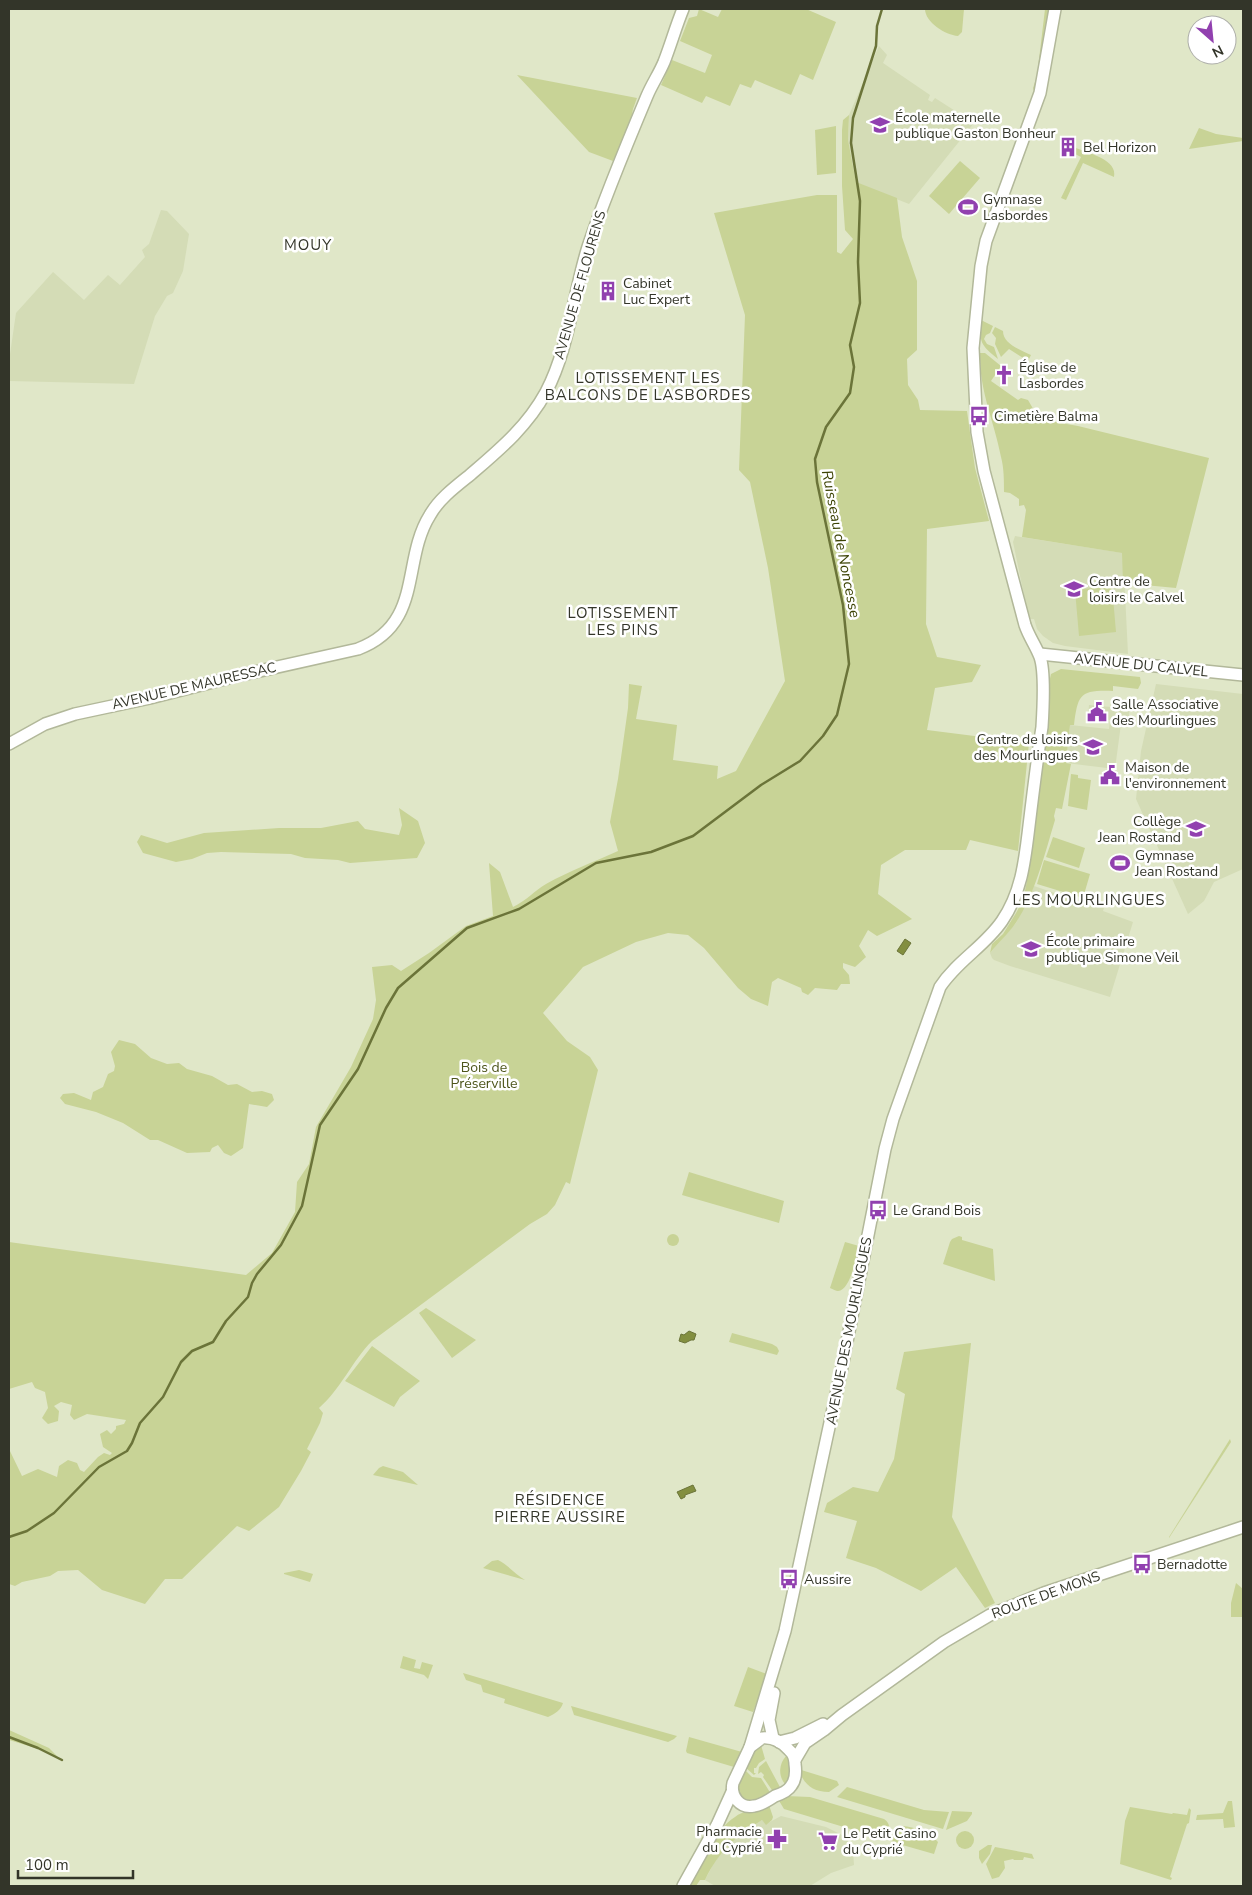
<svg xmlns="http://www.w3.org/2000/svg" width="1252" height="1895" font-family="'Nunito Sans',sans-serif">
<rect width="100%" height="100%" fill="#e0e7c8"/>
<!-- built -->
<g fill="#d4dcb6">
<polygon points="879,46 887,55 883,63 930,95 928,100 932,102 935,98 974,123 909,204 856,183 848,140 849,115"/>
<polygon points="161,210 167,211 189,234 183,271 173,293 167,296 155,316 134,384 9,381 9,361 16,313 53,272 84,300 108,275 120,285 145,257 142,250 149,244"/>
<polygon points="1015,536 1123,553 1128,654 1065,646 1053,643 1043,636 1037,629 1034,619 1029,619 1013,542"/>
<polygon points="1156,684 1243,694 1243,869 1214,882 1204,901 1188,914 1136,799 1141,751"/>
<polygon points="1112,704 1130,706 1128,724 1121,724 1115,769 1066,763 1070,725 1109,729 1110,720 1088,717 1089,705 1111,707"/>
<polygon points="1034,886 1093,906 1095,902 1105,905 1103,911 1133,922 1110,997 1010,966 994,960 992,958 990,953 1016,923"/>
<polygon points="781,1816 826,1827 846,1837 853,1851 854,1865 831,1873 810,1886 715,1886 705,1880 716,1859 727,1845 740,1834 762,1820 766,1824"/>
</g>
<!-- green -->
<g fill="#c8d396">
<polygon points="699,9 718,17 722,9 806,9 836,22 813,80 800,74 791,95 755,80 751,88 740,84 730,106 706,96 702,103 661,85 672,60 705,73 712,55 680,41 689,18 697,16"/>
<path d="M925,9H964L962,32L958,36C945,35 925,22 925,9Z"/>
<polygon points="1045,9 1051,9 1036,91 1034,91 1033,88 1037,76"/>
<polygon points="517,75 637,98 633,109 631,120 613,161 589,152"/>
<path d="M849,115L848,140L856,182L897,198L902,237L917,281V350L907,359L908,385L918,400L920,410L967,411L975,468L989,521L927,529L926,624L937,657L981,665L972,682L935,688L927,730L1029,743L1018,851L970,840L966,850H905L881,865L878,894L912,919L877,936L868,930L859,946L866,957L855,967L843,963V968L849,975L850,984H841L837,990L815,988L808,995L802,992L801,988L778,978L772,982L768,1006L751,999L738,988L704,948L688,935L668,933L636,942L583,967L543,1013L567,1041L590,1057L598,1070L570,1184L566,1182L555,1205L547,1214L530,1224L372,1341C352,1361 341,1389 319,1408L323,1413L320,1423L307,1449L311,1452L301,1471L279,1507L249,1531L237,1526L182,1579H165L145,1604L102,1590L78,1570L58,1571L50,1576L22,1582L15,1586L9,1584V1449L22,1476L38,1469L57,1477L59,1466L68,1460L77,1463L80,1470L84,1472L98,1457L104,1453L110,1455L112,1453L103,1447L100,1434L107,1430L111,1434L116,1429V1426L124,1424L126,1420L87,1414L74,1420L70,1415L72,1405L61,1402L54,1406L59,1411L58,1421L48,1424L42,1418L48,1408L45,1392L35,1388L32,1382L9,1389V1242L246,1275L272,1253L295,1212L297,1182L309,1164L316,1127L351,1067L373,1019L376,1000L372,967L392,965L401,971L429,953L466,926L493,916L489,863L500,872L513,907C526,901 534,891 546,884C569,871 594,862 618,851L610,822L618,779L628,708L629,684L642,686L636,719L677,725L673,760L718,766L717,779L736,771L785,681L768,568L750,482L739,470L745,315L714,213L817,195H837V252L841,254L853,239L845,230L842,186V130L843,120Z"/>
<polygon points="836,126 836,173 817,175 815,130"/>
<polygon points="1199,128 1216,134 1243,138 1243,141 1189,149"/>
<path d="M1076,148C1089,153 1118,160 1114,177L1083,163L1066,200L1061,198L1081,157L1073,153Z"/>
<polygon points="960,161 980,178 949,214 929,196"/>
<path d="M981,320L993,326L990,333L986,335L984,339L987,344L994,347L998,359C981,345 979,343 981,320Z"/>
<path d="M995,327L1003,331C1003,344 1021,350 1031,355L1028,361L1009,349L1001,357L995,344L996,338L992,333Z"/>
<path d="M980,353H985L1001,366L991,381L1018,400L1021,398L1028,400L1039,419L1078,426L1209,458L1176,588L1123,583L1122,553L1022,537L1026,510L1024,505L1019,506V499L1010,493L1004,492C1004,481 1004,468 1001,457C994,421 979,390 980,353Z"/>
<polygon points="1112,586 1116,632 1079,636 1075,590"/>
<path d="M1061,669L1140,677L1141,683L1138,689L1113,686V691C1080,690 1078,694 1074,725H1070L1066,763L1071,764L1062,809L1056,808L1054,816L1055,820C1045,853 1035,895 1015,924C1008,934 998,943 990,953L992,944L1003,934L1016,913L1023,900L1027,881L1049,715L1048,687L1051,674Z"/>
<polygon points="1071,774 1078,775 1078,778 1091,780 1087,810 1068,806"/>
<polygon points="399,808 418,821 425,843 417,858 350,863 338,860 305,858 291,854 221,852 207,853 192,859 176,862 143,853 137,842 141,835 167,843 204,833 279,828 321,828 358,821 365,829 399,835 402,825"/>
<polygon points="1053,837 1085,848 1079,868 1046,857"/>
<polygon points="1044,860 1090,874 1083,898 1037,884"/>
<polygon points="119,1040 135,1044 151,1058 167,1064 179,1063 187,1069 212,1076 228,1085 237,1084 252,1092 262,1091 272,1094 274,1100 267,1107 249,1104 243,1148 231,1156 224,1153 218,1145 212,1148 210,1152 187,1153 158,1140 150,1140 123,1123 96,1112 65,1104 60,1098 63,1094 74,1093 91,1100 93,1092 103,1087 108,1074 114,1071 115,1066 111,1052"/>
<polygon points="689,1172 784,1201 779,1223 682,1195"/>
<circle cx="673" cy="1240" r="6"/>
<polygon points="959,1236 962,1237 962,1240 993,1249 995,1281 943,1264 950,1242 952,1239"/>
<path d="M845,1242L859,1246C856,1256 851,1290 838,1291C836,1291 833,1289 830,1288Z"/>
<polygon points="426,1308 476,1340 452,1358 419,1313"/>
<polygon points="732,1333 772,1344 777,1347 779,1351 777,1355 729,1342"/>
<polygon points="971,1343 952,1517 995,1603 985,1608 956,1567 921,1591 876,1568 846,1558 857,1521 824,1512 827,1503 853,1487 878,1492 894,1459 905,1394 896,1389 904,1352"/>
<polygon points="372,1346 420,1381 400,1397 394,1407 345,1381"/>
<polygon points="1230,1439 1231,1442 1169,1538 1169,1537"/>
<polygon points="383,1466 403,1472 418,1485 373,1475 379,1468"/>
<path d="M498,1560C508,1565 515,1574 525,1580L483,1568L492,1561Z"/>
<polygon points="299,1570 313,1574 310,1582 284,1574 284,1573"/>
<polygon points="1236,1583 1243,1589 1243,1617 1231,1617 1231,1603"/>
<polygon points="403,1656 416,1660 414,1668 420,1669 422,1662 433,1665 428,1679 424,1675 400,1668"/>
<polygon points="748,1667 767,1674 753,1712 734,1706"/>
<path d="M463,1673L563,1703C561,1710 555,1714 548,1717L504,1703L505,1699L483,1692L481,1685L466,1680Z"/>
<polygon points="571,1706 677,1736 674,1739 668,1742 574,1715"/>
<polygon points="9,1730 49,1748 58,1757 42,1750 9,1740"/>
<polygon points="689,1737 742,1752 734,1767 687,1753 686,1751"/>
<polygon points="761,1745 765,1759 759,1763 756,1768 754,1768 754,1773 756,1773 754,1775 745,1767 753,1750"/>
<path d="M788,1754L792,1775L786,1785C777,1776 779,1762 788,1754Z"/>
<polygon points="766,1761 781,1789 774,1793 763,1777 764,1775 761,1772 758,1774 759,1767"/>
<polygon points="744,1769 752,1777 761,1778 771,1794 758,1802 744,1801 736,1792 741,1772"/>
<path d="M798,1769L837,1781L839,1785L829,1792C812,1792 804,1784 798,1769Z"/>
<polygon points="847,1787 924,1810 949,1812 943,1829 837,1797"/>
<path d="M786,1796L810,1797L884,1819C892,1824 889,1831 887,1840L784,1809L778,1799Z"/>
<polygon points="1228,1801 1232,1801 1235,1827 1224,1828 1223,1819 1196,1820 1197,1815 1223,1813"/>
<path d="M769,1805L773,1817L772,1820L766,1825L762,1820C735,1837 719,1851 705,1880H700L696,1886H689C700,1866 715,1829 735,1817C744,1810 758,1809 769,1805Z"/>
<polygon points="1130,1807 1172,1814 1173,1813 1187,1815 1189,1808 1191,1810 1189,1823 1187,1824 1170,1877 1172,1878 1171,1880 1120,1864 1125,1821"/>
<polygon points="952,1811 972,1812 972,1814 967,1821 946,1830"/>
<path d="M902,1826C915,1827 929,1832 938,1842L934,1854L892,1842L896,1831Z"/>
<circle cx="965" cy="1840" r="9"/>
<polygon points="988,1845 992,1845 990,1854 982,1864 979,1858 979,1851"/>
<polygon points="995,1847 1032,1854 1034,1859 1024,1857 1023,1860 1014,1860 1013,1859 1004,1861 1005,1868 999,1877 992,1879 986,1864"/>
</g>
<!-- water -->
<g fill="#838f40" stroke="#6b7439">
<polygon points="905,939 911,943 903,955 897,951"/>
<polygon points="689,1331 696,1334 694,1340 691,1340 685,1343 679,1341 681,1334 684,1335"/>
<polygon points="693,1485 696,1491 685,1495 685,1497 681,1499 677,1492"/>
</g>
<g fill="none" stroke-linecap="round" stroke-linejoin="round">
<!-- stream -->
<g stroke="#6b7439" stroke-width="2.5">
<polyline points="9,1537 27,1531 54,1513 99,1467 127,1451 132,1443 140,1423 163,1397 181,1362 192,1351 213,1342 226,1321 248,1297 252,1283 257,1274 281,1245 302,1206 320,1125 358,1069 386,1008 398,988 467,928 519,909 596,863 651,852 693,836 761,785 800,761 823,736 837,715 849,664 843,605 817,482 815,459 826,427 850,393 854,367 850,345 860,303 858,262 860,201 851,143 853,118 876,46 877,26 882,9"/>
<polyline points="9,1737 38,1748 62,1760"/>
</g>
<defs>
<g id="secondary">
<polyline points="1040,654 1243,675"/>
<path d="M9,744L45,724L75,714L150,698L237,676L358,649C424,624 401,561 430,515C439,499 455,487 470,475C499,450 527,427 546,392C569,349 573,294 588,247C605,196 626,146 647,96C652,84 659,74 664,62C671,44 676,26 683,9"/>
<path d="M762,1738C773,1737 782,1742 789,1750C793,1753 795,1758 795,1764C796,1771 796,1780 791,1786C788,1791 781,1794 775,1796C769,1800 762,1805 754,1806C740,1809 730,1796 733,1783L750,1747Z"/>
<polyline points="773,1738 769,1720 774,1693"/>
<polyline points="779,1742 795,1738 823,1724"/>
<path d="M750,1747L785,1631L842,1367L885,1149L893,1119L940,987C957,961 985,946 1002,921C1022,892 1025,859 1029,826C1033,793 1037,760 1042,727C1043,711 1045,671 1040,657C1036,646 1029,637 1025,625L984,471L977,432L973,348L981,266L986,241L1040,93L1055,9"/>
<polyline points="795,1760 805,1743 824,1730 842,1715 944,1642 990,1615 1044,1593 1243,1527"/>
<polyline points="683,1886 717,1825 732,1792"/>
</g>
</defs>
<!-- secondary casing -->
<use href="#secondary" stroke="#b2b89a" stroke-width="14"/>
<!-- secondary -->
<use href="#secondary" stroke="#fff" stroke-width="11"/>
</g>
<!-- icons -->
<defs>
<symbol id="school-bare" viewBox="-9 -9 18 18"><path d="M0-5L7-2L0 1L-7-2ZM-4 1L0 2.5L4 1V4Q0 6-4 4Z" fill="#9140af" stroke="#fff" stroke-width="2.5" paint-order="stroke"/></symbol>
<symbol id="building-bare" viewBox="-9 -9 18 18"><path d="M-4-6H4V6H1V3H-1V6H-4ZM-2.5-4.3h1.7v1.8h-1.7ZM.8-4.3h1.7v1.8H.8ZM-2.5-1h1.7V.8h-1.7ZM.8-1h1.7V.8H.8Z" fill="#9140af" stroke="#fff" stroke-width="2.5" paint-order="stroke"/></symbol>
<symbol id="stadium-bare" viewBox="-9 -9 18 18"><path d="M0-5a6.5 5 0 1 0 0 10a6.5 5 0 1 0 0-10ZM-3.5-1.8h7v3.6h-7Z" fill="#9140af" stroke="#fff" stroke-width="2.5" paint-order="stroke"/></symbol>
<symbol id="church-bare" viewBox="-9 -9 18 18"><path d="M-1.2-6h2.4v3.5h3.3v2.4h-3.3V6h-2.4V-.1h-3.3v-2.4h3.3Z" fill="#9140af" stroke="#fff" stroke-width="2.5" paint-order="stroke"/></symbol>
<symbol id="bus-bare" viewBox="-9 -9 18 18"><path d="M-5-6H5V4H4V6H2V4H-2V6H-4V4H-5ZM-3.5-4V0h7V-4ZM-3.5 1.2v1.5H-2V1.2ZM2 1.2v1.5H3.5V1.2Z" fill="#9140af" stroke="#fff" stroke-width="2.5" paint-order="stroke"/></symbol>
<symbol id="civic-bare" viewBox="-9 -9 18 18"><path d="M-.6-6.5H3V-4.5H.6V-3L4-1V1h2V6H-6V1h2V-1L-.6-3ZM-1.2 2.5V6h2.4V2.5Z" fill="#9140af" stroke="#fff" stroke-width="2.5" paint-order="stroke"/></symbol>
<symbol id="pharmacy-bare" viewBox="-9 -9 18 18"><path d="M-2-6h4v4h4v4h-4v4h-4v-4h-4v-4h4Z" fill="#9140af" stroke="#fff" stroke-width="2.5" paint-order="stroke"/></symbol>
<symbol id="supermarket-bare" viewBox="-9 -9 18 18"><path d="M-6-5.5h2.5l.6 2H6L4.5 2H-2.5L-4.4-4H-6ZM-1.5 3.2a1.3 1.3 0 1 0 .1 0ZM3 3.2a1.3 1.3 0 1 0 .1 0Z" fill="#9140af" stroke="#fff" stroke-width="2.5" paint-order="stroke"/></symbol>
</defs>
<g fill-rule="evenodd">
<use href="#school-bare" x="866" y="111" width="28" height="28"/>
<use href="#building-bare" x="1054" y="133" width="28" height="28"/>
<use href="#stadium-bare" x="954" y="193" width="28" height="28"/>
<use href="#building-bare" x="594" y="277" width="28" height="28"/>
<use href="#church-bare" x="990" y="361" width="28" height="28"/>
<use href="#bus-bare" x="965" y="402" width="28" height="28"/>
<use href="#school-bare" x="1060" y="575" width="28" height="28"/>
<use href="#civic-bare" x="1083" y="698" width="28" height="28"/>
<use href="#school-bare" x="1079" y="733" width="28" height="28"/>
<use href="#civic-bare" x="1096" y="761" width="28" height="28"/>
<use href="#school-bare" x="1182" y="815" width="28" height="28"/>
<use href="#stadium-bare" x="1106" y="849" width="28" height="28"/>
<use href="#school-bare" x="1017" y="935" width="28" height="28"/>
<use href="#bus-bare" x="864" y="1196" width="28" height="28"/>
<use href="#bus-bare" x="1128" y="1550" width="28" height="28"/>
<use href="#bus-bare" x="775" y="1565" width="28" height="28"/>
<use href="#pharmacy-bare" x="763" y="1825" width="28" height="28"/>
<use href="#supermarket-bare" x="814" y="1827" width="28" height="28"/>
</g>
<g text-anchor="middle" dominant-baseline="central" stroke-width="5" stroke-linejoin="round" paint-order="stroke">
<!-- poi labels -->
<g font-size="14" fill="#333529" stroke="#fff" text-anchor="start">
<text x="895" y="117">École maternelle<tspan x="895" dy="16">publique Gaston Bonheur</tspan></text>
<text x="1083" y="147">Bel Horizon</text>
<text x="983" y="199">Gymnase<tspan x="983" dy="16">Lasbordes</tspan></text>
<text x="623" y="283">Cabinet<tspan x="623" dy="16">Luc Expert</tspan></text>
<text x="1019" y="367">Église de<tspan x="1019" dy="16">Lasbordes</tspan></text>
<text x="994" y="416">Cimetière Balma</text>
<text x="1089" y="581">Centre de<tspan x="1089" dy="16">loisirs le Calvel</tspan></text>
<text x="1112" y="704">Salle Associative<tspan x="1112" dy="16">des Mourlingues</tspan></text>
<text x="1078" y="739" text-anchor="end">Centre de loisirs<tspan x="1078" dy="16">des Mourlingues</tspan></text>
<text x="1125" y="767">Maison de<tspan x="1125" dy="16">l'environnement</tspan></text>
<text x="1181" y="821" text-anchor="end">Collège<tspan x="1181" dy="16">Jean Rostand</tspan></text>
<text x="1135" y="855">Gymnase<tspan x="1135" dy="16">Jean Rostand</tspan></text>
<text x="1046" y="941">École primaire<tspan x="1046" dy="16">publique Simone Veil</tspan></text>
<text x="893" y="1210">Le Grand Bois</text>
<text x="1157" y="1564">Bernadotte</text>
<text x="804" y="1579">Aussire</text>
<text x="762" y="1831" text-anchor="end">Pharmacie<tspan x="762" dy="16">du Cyprié</tspan></text>
<text x="843" y="1833">Le Petit Casino<tspan x="843" dy="16">du Cyprié</tspan></text>
</g>
<!-- street labels -->
<g font-size="14" fill="#333529" stroke="#fff">
<text transform="translate(580 285) rotate(-74)">AVENUE DE FLOURENS</text>
<text transform="translate(1141 665) rotate(6)">AVENUE DU CALVEL</text>
<text transform="translate(194 686) rotate(-13)">AVENUE DE MAURESSAC</text>
<text transform="translate(849 1331) rotate(-79)">AVENUE DES MOURLINGUES</text>
<text transform="translate(1046 1595) rotate(-20)">ROUTE DE MONS</text>
</g>
<!-- park labels -->
<g font-size="14" fill="#4d551b" stroke="#fff">
<text x="484" y="1067">Bois de<tspan x="484" dy="16">Préserville</tspan></text>
</g>
<!-- neighbourhood labels -->
<g font-size="15" letter-spacing="1" fill="#333529" stroke="#fff">
<text x="308" y="245">MOUY</text>
<text x="648" y="378">LOTISSEMENT LES<tspan x="648" dy="17">BALCONS DE LASBORDES</tspan></text>
<text x="623" y="613">LOTISSEMENT<tspan x="623" dy="17">LES PINS</tspan></text>
<text x="1089" y="900">LES MOURLINGUES</text>
<text x="560" y="1500">RÉSIDENCE<tspan x="560" dy="17">PIERRE AUSSIRE</tspan></text>
</g>
<!-- water labels -->
<g font-size="15" font-style="italic" fill="#3c4304" stroke="#fff">
<text transform="translate(841 544) rotate(79)">Ruisseau de Noncesse</text>
</g>
</g>
<!-- border -->
<rect width="1252" height="1895" fill="none" stroke="#333529" stroke-width="20"/>
<!-- north arrow -->
<g transform="translate(1212 40) rotate(153)"><circle r="24" fill="#ffffff" stroke="#adaea9"/>
<path d="M0-4L9 19L0 12L-9 19Z" fill="#9140af"/>
<text y="-8" font-size="14" font-weight="bold" text-anchor="middle" fill="#333529">N</text>
</g>
<!-- scale -->
<path d="M18 1870v8h115v-8" fill="none" stroke="#333529" stroke-width="2.5"/>
<text x="25" y="1870" font-size="15" fill="#333529" stroke="#ffffff" stroke-width="4" paint-order="stroke">100 m</text>
</svg>
